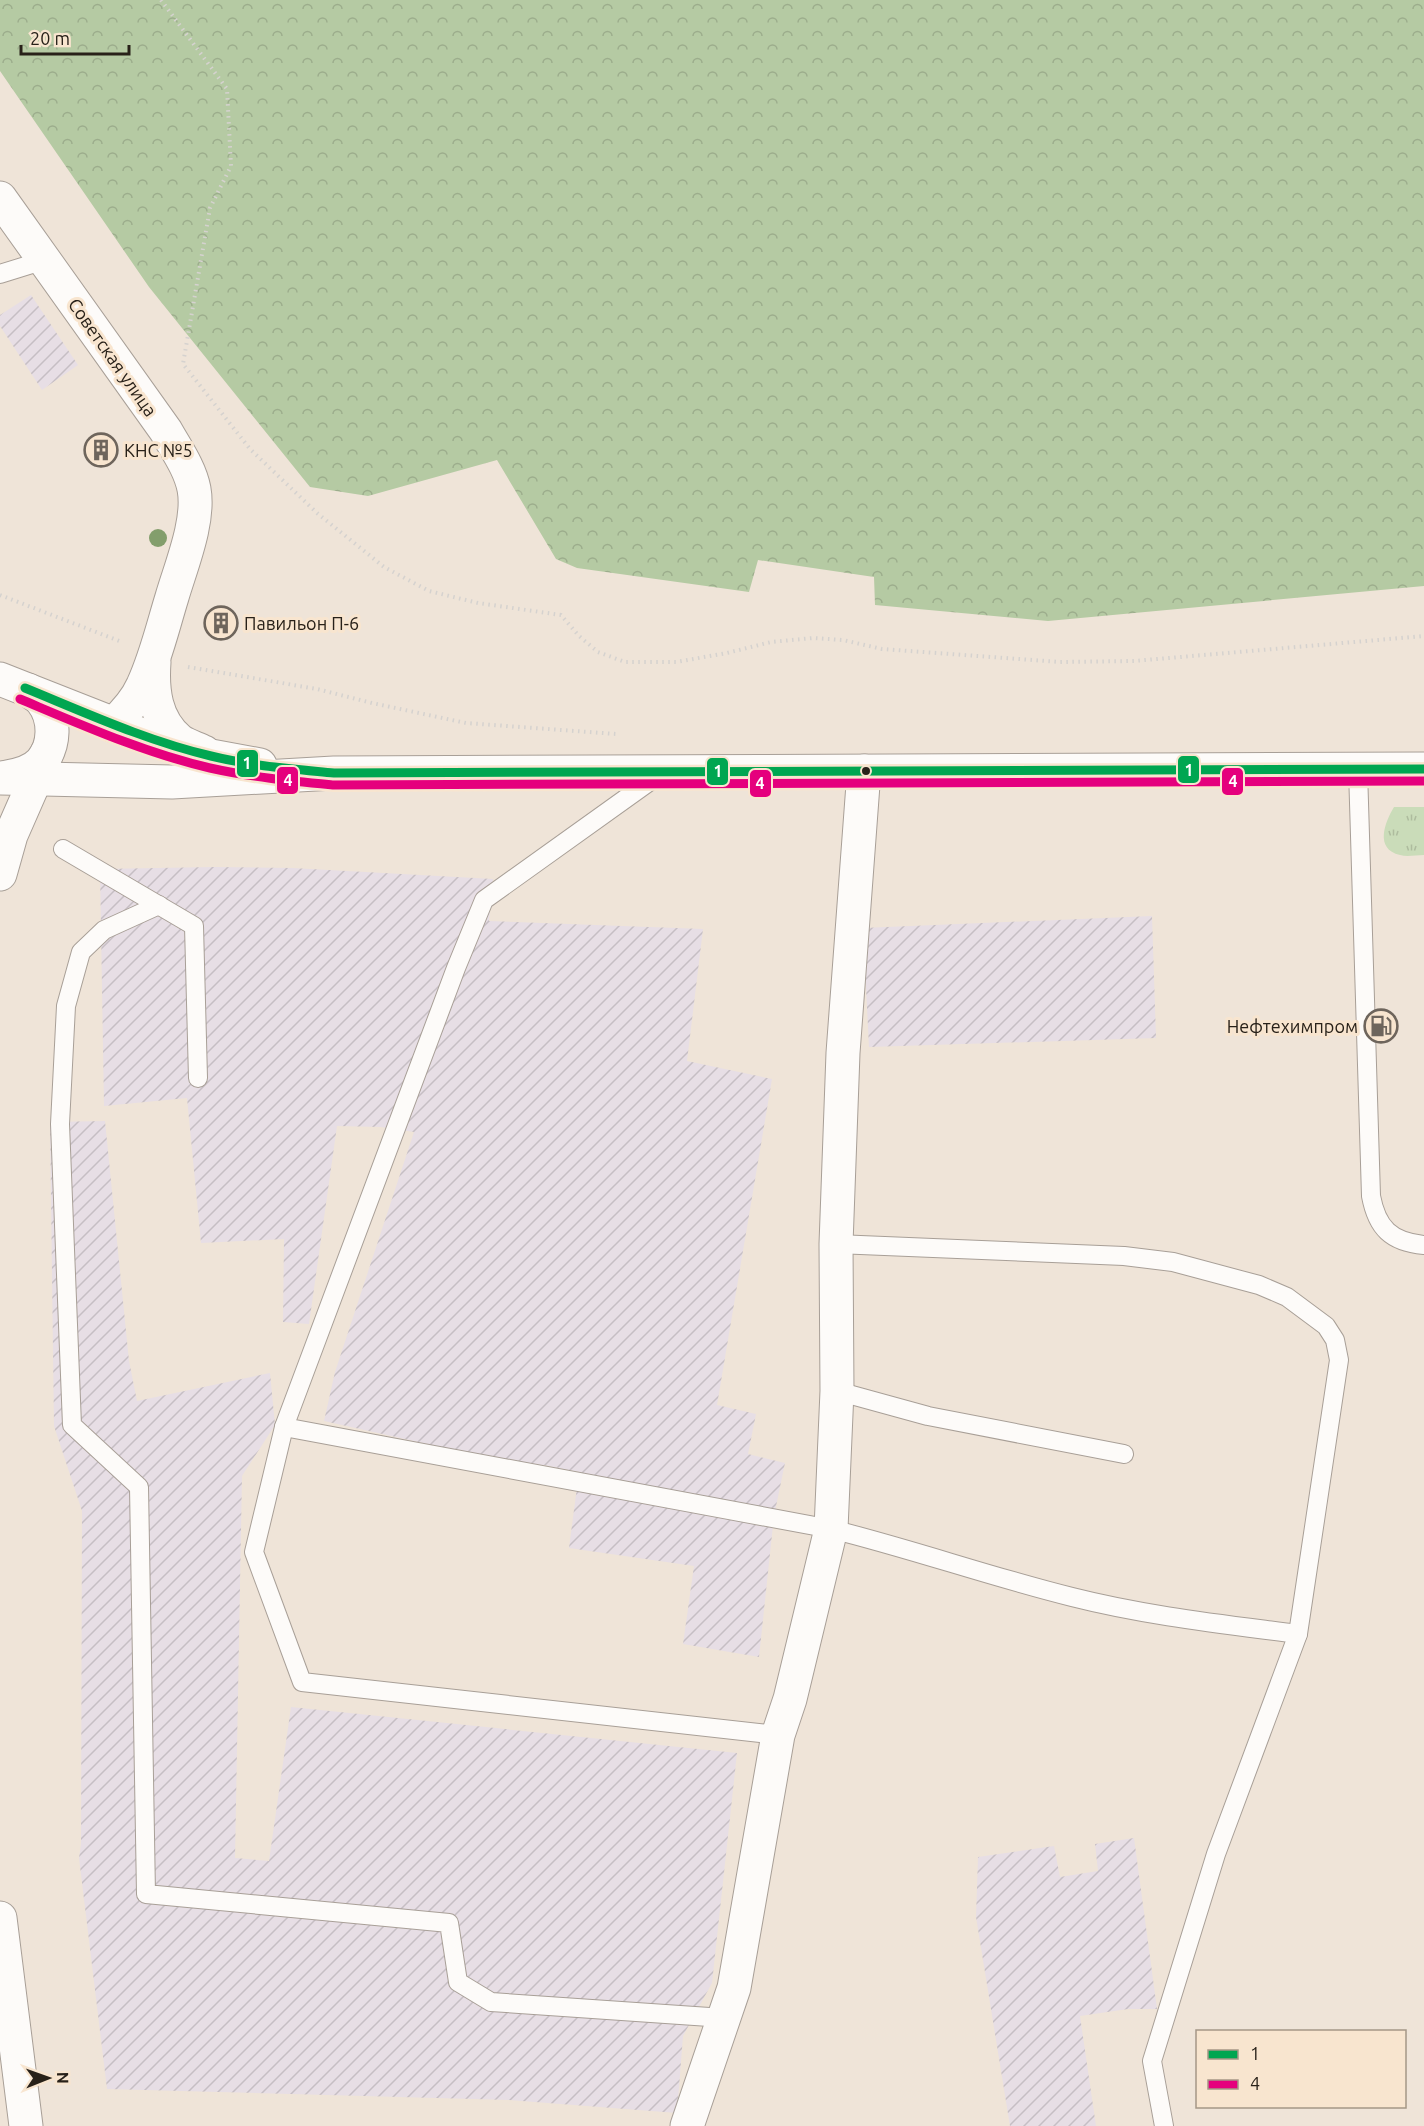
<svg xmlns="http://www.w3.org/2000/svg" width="1424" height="2126" font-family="Ubuntu,sans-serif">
<defs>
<pattern id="industrial-furrows" width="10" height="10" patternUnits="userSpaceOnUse" patternTransform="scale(1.5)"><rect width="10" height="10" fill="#e7dee5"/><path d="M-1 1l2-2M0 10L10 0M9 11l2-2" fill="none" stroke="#c6bec4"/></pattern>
<pattern id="grass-tufts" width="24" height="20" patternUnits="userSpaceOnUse" patternTransform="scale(1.5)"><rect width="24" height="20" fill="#cadcb9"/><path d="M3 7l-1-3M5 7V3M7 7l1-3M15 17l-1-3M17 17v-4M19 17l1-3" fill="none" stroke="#aebc9e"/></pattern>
<pattern id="forest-crowns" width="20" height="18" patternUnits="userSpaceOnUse" patternTransform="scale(1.5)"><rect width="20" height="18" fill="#b5caa3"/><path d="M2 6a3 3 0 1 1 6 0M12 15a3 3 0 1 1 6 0" fill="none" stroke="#9cad8c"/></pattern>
</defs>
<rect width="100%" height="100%" fill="#efe4d8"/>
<!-- industrial -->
<g fill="url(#industrial-furrows)">
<polygon points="31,295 78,365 42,390 0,326 0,315"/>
<polygon points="215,867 292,868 493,879 489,921 703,929 687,1061 772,1079 717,1405 756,1414 748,1454 785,1463 774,1516 759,1657 683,1644 694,1566 569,1548 579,1472 544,1465 517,1464 324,1421 335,1372 414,1132 381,1127 337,1126 309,1324 283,1322 284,1239 201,1243 187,1098 104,1106 100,869"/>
<polygon points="1152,916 1156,1038 869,1047 863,928"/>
<polygon points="105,1121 129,1361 137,1401 270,1373 275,1425 242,1476 235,1858 269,1861 291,1707 737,1753 712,1983 683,2036 677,2113 509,2100 107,2089 79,1858 81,1844 82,1511 54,1426 50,1122"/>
<polygon points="1134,1838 1157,2009 1128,2009 1080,2016 1096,2126 1010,2126 976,1917 978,1857 1054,1846 1060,1877 1098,1871 1095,1844"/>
</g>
<!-- grass -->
<path fill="url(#grass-tufts)" d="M1394,807H1424V855C1416,855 1407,857 1400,855C1374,849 1385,822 1394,807Z"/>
<!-- forest -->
<polygon fill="url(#forest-crowns)" points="0,0 1424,0 1424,586 1048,621 875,605 874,577 758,560 749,592 577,568 556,559 497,460 368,496 310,487 149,287 0,71"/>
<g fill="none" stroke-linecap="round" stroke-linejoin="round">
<defs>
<g id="lane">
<polyline points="0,274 45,260"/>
<path d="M1358,770L1371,1196C1377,1228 1391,1242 1424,1245"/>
<polyline points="660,774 484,900 456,968 284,1427 254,1552 302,1682 778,1735"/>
<polyline points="63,849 194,926 198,1078"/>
<polyline points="159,905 104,930 81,952 66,1006 60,1124 72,1425 139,1487 146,1894 449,1923 458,1982 491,2002 724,2018"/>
<polyline points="836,1244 1124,1256 1173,1262 1259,1285 1287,1297 1326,1326 1335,1340 1339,1360 1298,1634 1216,1854 1152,2061 1164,2126"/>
<polyline points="837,1391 928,1416 1124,1454"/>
<path d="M284,1427L831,1529C912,1549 991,1577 1072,1597C1147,1616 1222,1624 1298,1634"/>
</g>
<g id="street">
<path d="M0,198L166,431C176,449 190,468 194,489C200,521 181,566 172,597C163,626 156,657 143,685C136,701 125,713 112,725"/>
<path d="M154,662C152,690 155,720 179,740C185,745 196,748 204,752"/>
<polyline points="0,874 11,835 47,753"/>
<polyline points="0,1918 26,2126"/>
<polyline points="687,2126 734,1988 778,1735 790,1699 831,1529 837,1391 836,1244 843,1053 864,771"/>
</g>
<g id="secondary">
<polyline points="0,679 155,740 211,756 260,765"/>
<path d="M7,777C19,775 32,772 41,762C55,746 56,719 42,701C39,697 32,693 28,690"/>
<polyline points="1,778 172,782 334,773 1424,769"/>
</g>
</defs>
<!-- lane casing -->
<use href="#lane" stroke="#a89f97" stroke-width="20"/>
<!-- street casing -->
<use href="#street" stroke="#a89f97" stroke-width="35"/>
<!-- secondary casing -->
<use href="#secondary" stroke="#a89f97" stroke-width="35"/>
<!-- path -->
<g stroke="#d5d2cf" stroke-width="4" stroke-dasharray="1.5 4.5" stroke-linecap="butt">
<polyline points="161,0 227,89 231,166 210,208 183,364 250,449 317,513 384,567 429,591 478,603 561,615 579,636 598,652 625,662 676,662 727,653 771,642 813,638 843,640 882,649 1060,662 1134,661 1424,636"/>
<polyline points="0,595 122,642"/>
<polyline points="188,667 317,689 372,703 466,723 616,734"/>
</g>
<!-- lane -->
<use href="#lane" stroke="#fdfbf9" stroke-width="18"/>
<!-- street -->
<use href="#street" stroke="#fdfbf9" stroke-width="33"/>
<!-- secondary -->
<use href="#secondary" stroke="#fdfbf9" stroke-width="33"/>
<defs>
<path id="bus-1" d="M25,688C86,713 147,741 211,756C251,766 293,769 334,773L1424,769"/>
<path id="bus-2" d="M20,699C82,725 145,753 210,768C250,777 292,781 333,785L1424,781"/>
</defs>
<!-- bus-1 casing -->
<use href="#bus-1" stroke="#f8e5cf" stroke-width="14"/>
<!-- bus-2 casing -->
<use href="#bus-2" stroke="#f8e5cf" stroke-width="14"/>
<!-- bus-1 -->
<use href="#bus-1" stroke="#00a651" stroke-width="9"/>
<!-- bus-2 -->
<use href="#bus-2" stroke="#e5007d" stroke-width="9"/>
</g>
<!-- trees -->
<circle fill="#839e6c" cx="158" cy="538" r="9"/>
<!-- icons -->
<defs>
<symbol id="building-ring" viewBox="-11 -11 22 22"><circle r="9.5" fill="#f8e5cf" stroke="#6e655c" stroke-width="1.5"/><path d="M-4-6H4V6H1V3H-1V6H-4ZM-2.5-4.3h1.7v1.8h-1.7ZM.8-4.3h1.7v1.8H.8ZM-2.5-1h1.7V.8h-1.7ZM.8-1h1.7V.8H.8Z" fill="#6e655c"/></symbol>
<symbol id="fuel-ring" viewBox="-11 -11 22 22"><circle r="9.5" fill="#f8e5cf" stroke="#6e655c" stroke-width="1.5"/><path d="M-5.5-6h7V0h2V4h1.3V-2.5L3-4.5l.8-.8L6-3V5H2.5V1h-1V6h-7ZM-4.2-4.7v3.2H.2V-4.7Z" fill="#6e655c"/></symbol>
</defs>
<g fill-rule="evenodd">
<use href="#building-ring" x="82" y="431" width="38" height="38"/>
<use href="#building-ring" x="202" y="604" width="38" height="38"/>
<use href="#fuel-ring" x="1362" y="1007" width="38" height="38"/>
</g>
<!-- markers -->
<circle fill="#282119" stroke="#f8e5cf" stroke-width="2" cx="866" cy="771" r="5"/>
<g text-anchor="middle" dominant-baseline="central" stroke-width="6" stroke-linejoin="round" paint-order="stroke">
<!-- street labels -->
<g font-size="18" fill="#282119" stroke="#f8e5cf">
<text transform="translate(113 357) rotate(55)">Советская улица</text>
</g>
<!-- poi labels -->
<g font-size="18" fill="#282119" stroke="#f8e5cf" text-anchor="start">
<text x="124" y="450">КНС №5</text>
<text x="244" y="623">Павильон П-6</text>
<text x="1358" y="1026" text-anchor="end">Нефтехимпром</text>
</g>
</g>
<g stroke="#f8e5cf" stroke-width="2">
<rect x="236" y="749" width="23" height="29" rx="6" fill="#00a651"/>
<rect x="1177" y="755" width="23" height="29" rx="6" fill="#00a651"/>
<rect x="706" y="757" width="23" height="29" rx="6" fill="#00a651"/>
<rect x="276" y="766" width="23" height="29" rx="6" fill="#e5007d"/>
<rect x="1221" y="767" width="23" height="29" rx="6" fill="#e5007d"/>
<rect x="749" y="769" width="23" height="29" rx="6" fill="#e5007d"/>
</g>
<g font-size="16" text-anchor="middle" font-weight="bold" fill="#fff">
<text x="247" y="769">1</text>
<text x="1189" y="776">1</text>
<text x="718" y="777">1</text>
<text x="288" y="786">4</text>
<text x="1233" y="787">4</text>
<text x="760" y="789">4</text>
</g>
<!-- legend -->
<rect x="1196" y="2030" width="210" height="78" fill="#f8e5cf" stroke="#a59786" stroke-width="1.5"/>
<rect x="1208" y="2050" width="30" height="9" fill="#00a651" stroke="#a59786" stroke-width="1.5"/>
<text x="1250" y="2060" font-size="18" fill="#282119">1</text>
<rect x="1208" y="2080" width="30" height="9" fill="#e5007d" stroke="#a59786" stroke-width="1.5"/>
<text x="1250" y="2090" font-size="18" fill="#282119">4</text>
<!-- north arrow -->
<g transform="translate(48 2078) rotate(89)" stroke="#f8e5cf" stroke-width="4.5" paint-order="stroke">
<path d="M0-4.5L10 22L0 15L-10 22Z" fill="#282119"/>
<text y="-9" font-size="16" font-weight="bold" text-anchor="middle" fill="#282119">N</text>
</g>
<!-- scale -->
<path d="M21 45v9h108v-9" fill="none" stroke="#282119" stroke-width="3"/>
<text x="30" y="45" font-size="18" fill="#282119" stroke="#f8e5cf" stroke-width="4.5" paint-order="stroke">20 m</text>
</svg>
